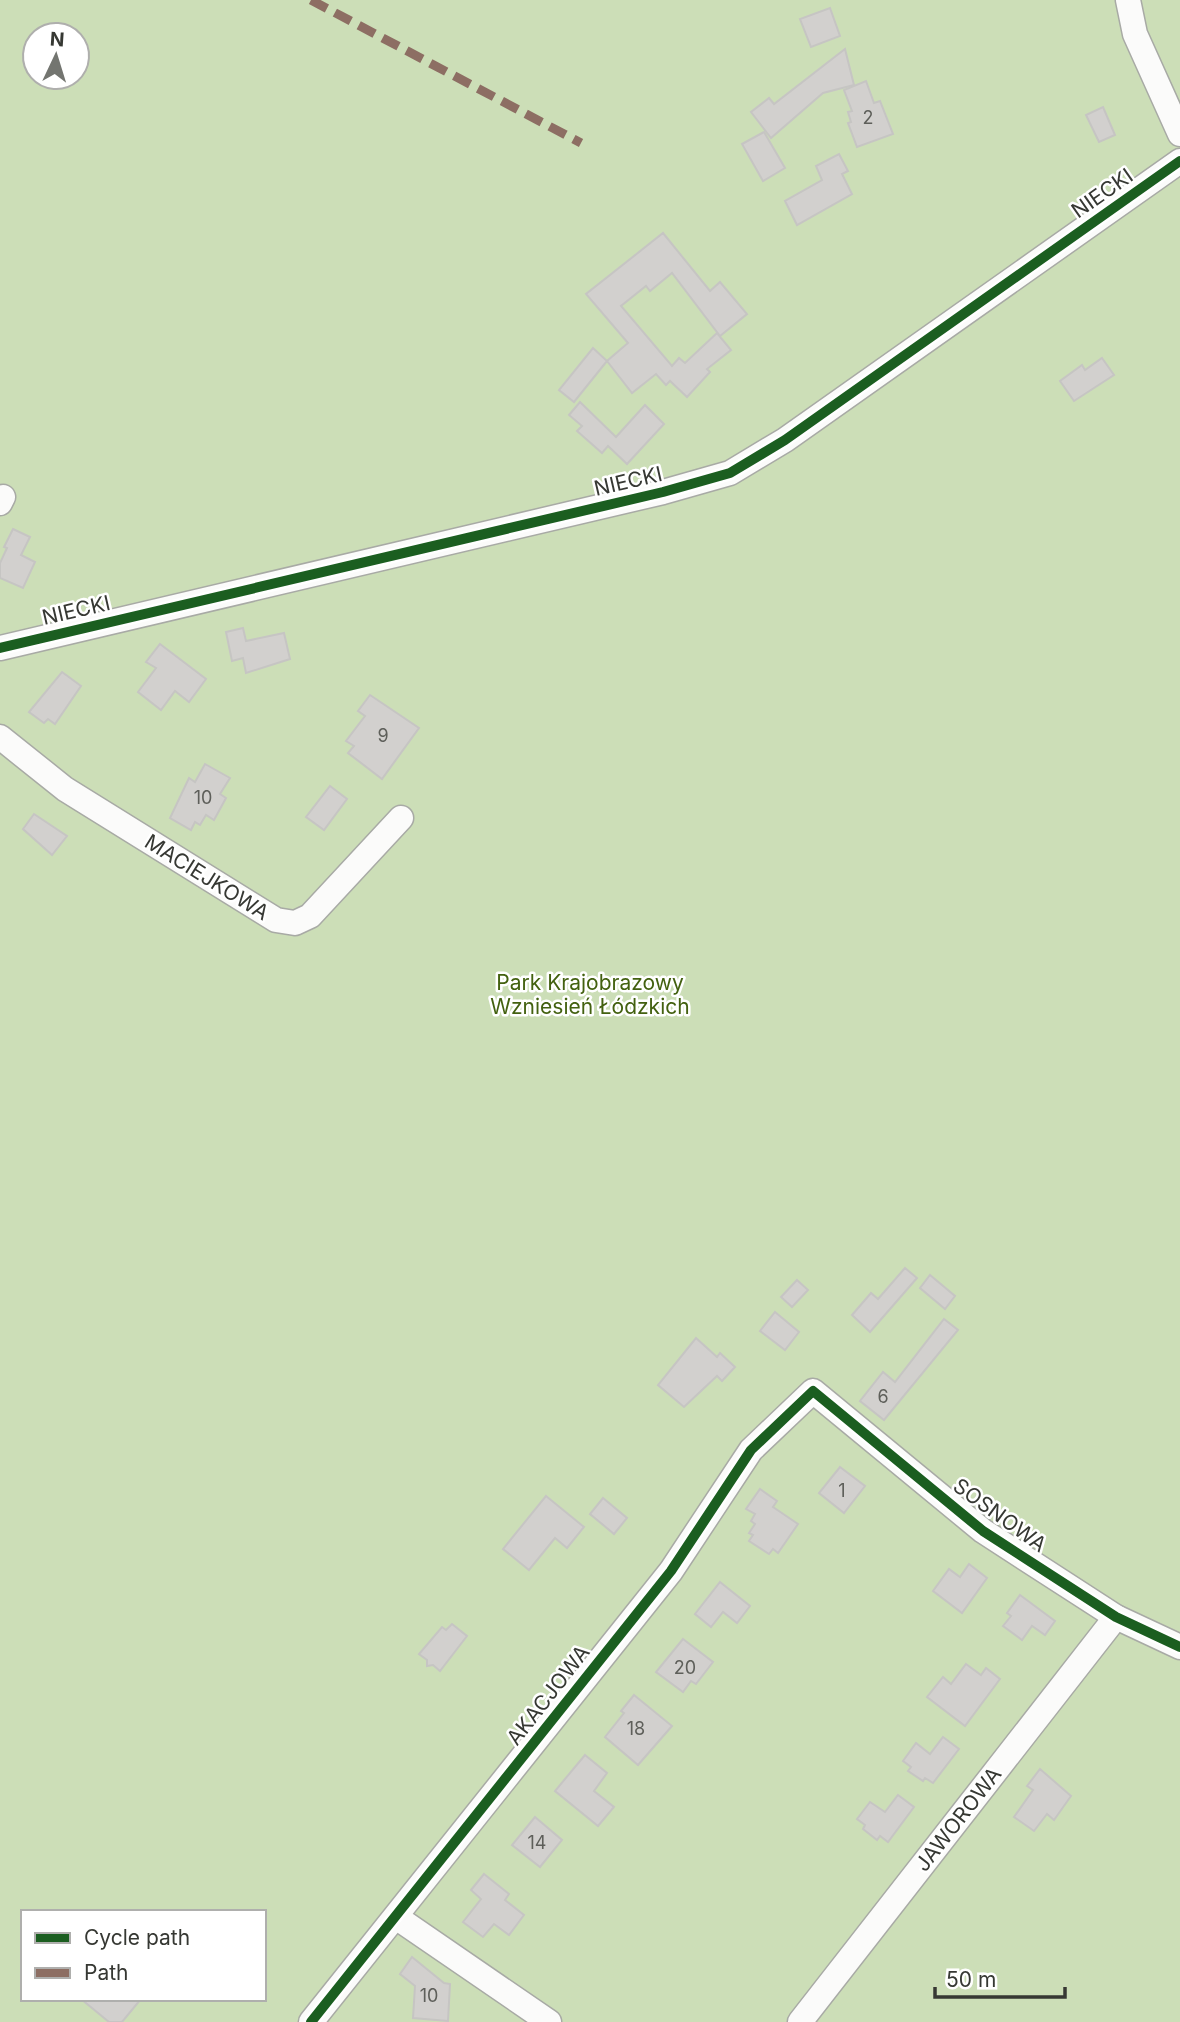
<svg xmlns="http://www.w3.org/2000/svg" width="1180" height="2022" font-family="Inter,sans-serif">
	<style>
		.green { fill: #ccdeb7; fill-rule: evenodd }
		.building { fill: #d2d0ce; stroke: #c6c5c3; stroke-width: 2 }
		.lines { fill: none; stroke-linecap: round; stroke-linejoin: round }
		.minor-casing { stroke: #a8aaa5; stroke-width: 27 }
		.minor { stroke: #fbfbfa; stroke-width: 24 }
		.quiet { stroke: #8d6e63; stroke-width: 9; stroke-dasharray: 18 9; stroke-linecap: butt }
		.cycleway-casing { stroke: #fff; stroke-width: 15 }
		.cycleway { stroke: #1b5e20; stroke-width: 10 }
		.labels { text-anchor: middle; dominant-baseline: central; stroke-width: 5; stroke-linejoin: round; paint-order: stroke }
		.number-label { font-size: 18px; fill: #5e5f5a }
		.street-label { font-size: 21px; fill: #363833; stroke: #fff }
		.park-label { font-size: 21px; fill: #436110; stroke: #fff }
	</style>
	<rect width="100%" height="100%" fill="#e4e7e0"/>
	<path class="green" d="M0 0H1180V2022H0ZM35 35H77V77H35ZM23 1912H264V1999H23Z"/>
	<g class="building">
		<polygon points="830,8 840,36 811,47 800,19"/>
		<polygon points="845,49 854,85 823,93 771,138 751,112 769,98 774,104"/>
		<polygon points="866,81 874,103 880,101 893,134 857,147 848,123 851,122 848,112 852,111 844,90"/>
		<polygon points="1103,107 1115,135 1099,142 1086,115"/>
		<polygon points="764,132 785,168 763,181 742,144"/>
		<polygon points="839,154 848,171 842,174 852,194 797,225 785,201 822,180 816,166"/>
		<polygon points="663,233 710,291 720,282 747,314 720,336 672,273 650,291 646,286 621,306 672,366 679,358 685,363 717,333 731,350 707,369 710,372 687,397 670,381 666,385 656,374 632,393 607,361 628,343 586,294"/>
		<polygon points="593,348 607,361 574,402 559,390"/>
		<polygon points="1102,358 1114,375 1074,401 1060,381 1082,365 1085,370"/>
		<polygon points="580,402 616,437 645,405 664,424 627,464 608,446 602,453 577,431 582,426 569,415"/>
		<polygon points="13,529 30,537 21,555 35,562 23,588 0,578 0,563 7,548 4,547"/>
		<polygon points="243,628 246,641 284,633 290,659 246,673 243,658 232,661 226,632"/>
		<polygon points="160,644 206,679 189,702 175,691 161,710 138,692 156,668 146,662"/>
		<polygon points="62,672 81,686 55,724 48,719 44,723 29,712"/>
		<polygon points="370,695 419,728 382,779 348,753 354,746 346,741 365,716 358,711"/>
		<polygon points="205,764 230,778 220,794 226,798 214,820 206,815 200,825 195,822 191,830 170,818 189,778 195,782"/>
		<polygon points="330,786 347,799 324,830 306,817"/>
		<polygon points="34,814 67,836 52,855 23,829"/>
		<polygon points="905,1268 917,1278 870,1332 852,1315 871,1293 878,1299"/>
		<polygon points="930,1275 955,1296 945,1309 920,1288"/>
		<polygon points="797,1280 808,1290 792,1307 781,1297"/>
		<polygon points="775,1312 799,1332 785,1350 760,1331"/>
		<polygon points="944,1319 958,1330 884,1420 860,1401 883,1372 895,1382"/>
		<polygon points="696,1338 717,1357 720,1353 735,1367 722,1381 717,1376 684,1407 658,1385"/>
		<polygon points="840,1467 865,1486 844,1513 819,1493"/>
		<polygon points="760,1489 777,1501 773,1507 798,1524 778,1553 773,1549 769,1554 749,1541 753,1535 749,1533 755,1524 751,1521 755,1514 746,1509"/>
		<polygon points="546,1496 584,1527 567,1548 555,1538 529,1570 503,1549"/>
		<polygon points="603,1498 627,1518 614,1534 590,1514"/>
		<polygon points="969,1564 987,1578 962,1613 933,1591 949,1569 960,1577"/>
		<polygon points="720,1582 750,1606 737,1623 723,1612 711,1627 695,1614"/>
		<polygon points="1020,1595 1055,1621 1045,1635 1032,1626 1022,1640 1003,1626 1011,1616 1007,1613"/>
		<polygon points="452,1624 467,1636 440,1671 433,1665 427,1666 427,1660 419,1654 442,1627 446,1630"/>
		<polygon points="683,1639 713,1662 696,1684 691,1681 683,1692 656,1672"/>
		<polygon points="966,1664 981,1675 986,1668 1000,1679 965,1726 927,1697 943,1677 951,1684"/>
		<polygon points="634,1695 672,1726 638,1765 605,1737 624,1713 621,1711"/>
		<polygon points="943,1737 959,1749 933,1783 925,1778 923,1781 908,1771 911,1767 903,1761 916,1743 930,1754"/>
		<polygon points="585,1755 607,1773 594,1791 614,1807 598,1826 555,1791"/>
		<polygon points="1040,1769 1071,1796 1054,1820 1047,1814 1034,1831 1014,1817 1033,1790 1027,1786"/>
		<polygon points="898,1795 914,1807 888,1842 880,1836 877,1840 863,1829 865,1825 857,1819 870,1802 885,1812"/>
		<polygon points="535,1817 562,1840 540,1867 512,1845"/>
		<polygon points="484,1874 509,1894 505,1900 524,1915 509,1935 494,1924 483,1937 463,1922 481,1899 471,1890"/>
		<polygon points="412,1957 444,1983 450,1984 448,2021 413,2018 415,1986 400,1974"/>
		<polygon points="81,1999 141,1999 122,2022 109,2022"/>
	</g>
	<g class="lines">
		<defs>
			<g id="minor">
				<polyline points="1128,0 1135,34 1180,134"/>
				<polyline points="0,503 3,497"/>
				<polyline points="0,648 663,492 730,473 785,440 1180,161"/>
				<polyline points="0,737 65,789 276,920 295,923 310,916 401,818"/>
				<polyline points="396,1917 549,2022"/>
				<polyline points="311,2022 671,1571 751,1450 813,1391 983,1531 1116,1617 1180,1647"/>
				<polyline points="800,2022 1116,1617"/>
			</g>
		</defs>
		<use href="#minor" class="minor-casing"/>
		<use href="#minor" class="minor"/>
		<polyline class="quiet" points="311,0 581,143"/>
		<defs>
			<g id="cycleway">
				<polyline points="0,648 663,492 730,473 785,440 1180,161"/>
				<polyline points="311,2022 671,1571 751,1450 813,1391 983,1531 1116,1617 1180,1647"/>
			</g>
		</defs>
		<use href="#cycleway" class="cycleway-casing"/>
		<use href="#cycleway" class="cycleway"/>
	</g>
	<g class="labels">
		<g class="number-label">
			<text x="868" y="117">2</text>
			<text x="383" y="735">9</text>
			<text x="203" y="797">10</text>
			<text x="883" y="1396">6</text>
			<text x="842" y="1490">1</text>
			<text x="685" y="1667">20</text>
			<text x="636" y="1728">18</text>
			<text x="537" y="1842">14</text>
			<text x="429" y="1995">10</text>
		</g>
		<g class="street-label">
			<text transform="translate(1102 193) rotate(-35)">NIECKI</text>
			<text transform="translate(628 481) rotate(-13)">NIECKI</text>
			<text transform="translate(76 610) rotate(-13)">NIECKI</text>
			<text transform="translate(207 877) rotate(32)">MACIEJKOWA</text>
			<text transform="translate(1000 1515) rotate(36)">SOSNOWA</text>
			<text transform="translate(548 1695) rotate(-52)">AKACJOWA</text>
			<text transform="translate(958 1819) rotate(-52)">JAWOROWA</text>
		</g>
		<g class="park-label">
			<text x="590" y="982">Park Krajobrazowy<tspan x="590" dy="24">Wzniesień Łódzkich</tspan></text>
		</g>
	</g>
	<rect x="21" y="1910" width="245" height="91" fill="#ffffff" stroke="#afafad" stroke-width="2"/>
	<rect x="35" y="1933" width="35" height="10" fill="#1b5e20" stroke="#afafad" stroke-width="2"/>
	<text x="84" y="1945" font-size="21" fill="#363833">Cycle path</text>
	<rect x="35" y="1968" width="35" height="10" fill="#8d6e63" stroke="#afafad" stroke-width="2"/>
	<text x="84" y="1980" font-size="21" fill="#363833">Path</text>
	<g transform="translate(56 56) rotate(4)"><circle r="33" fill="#ffffff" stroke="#afafad" stroke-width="2"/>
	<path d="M0-5L12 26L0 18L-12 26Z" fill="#737570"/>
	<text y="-10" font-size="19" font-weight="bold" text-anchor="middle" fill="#363833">N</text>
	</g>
	<path d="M935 1987v10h130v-10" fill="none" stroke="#363833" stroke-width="3.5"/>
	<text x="946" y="1987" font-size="21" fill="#363833" stroke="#ffffff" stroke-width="5" paint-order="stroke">50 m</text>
</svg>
